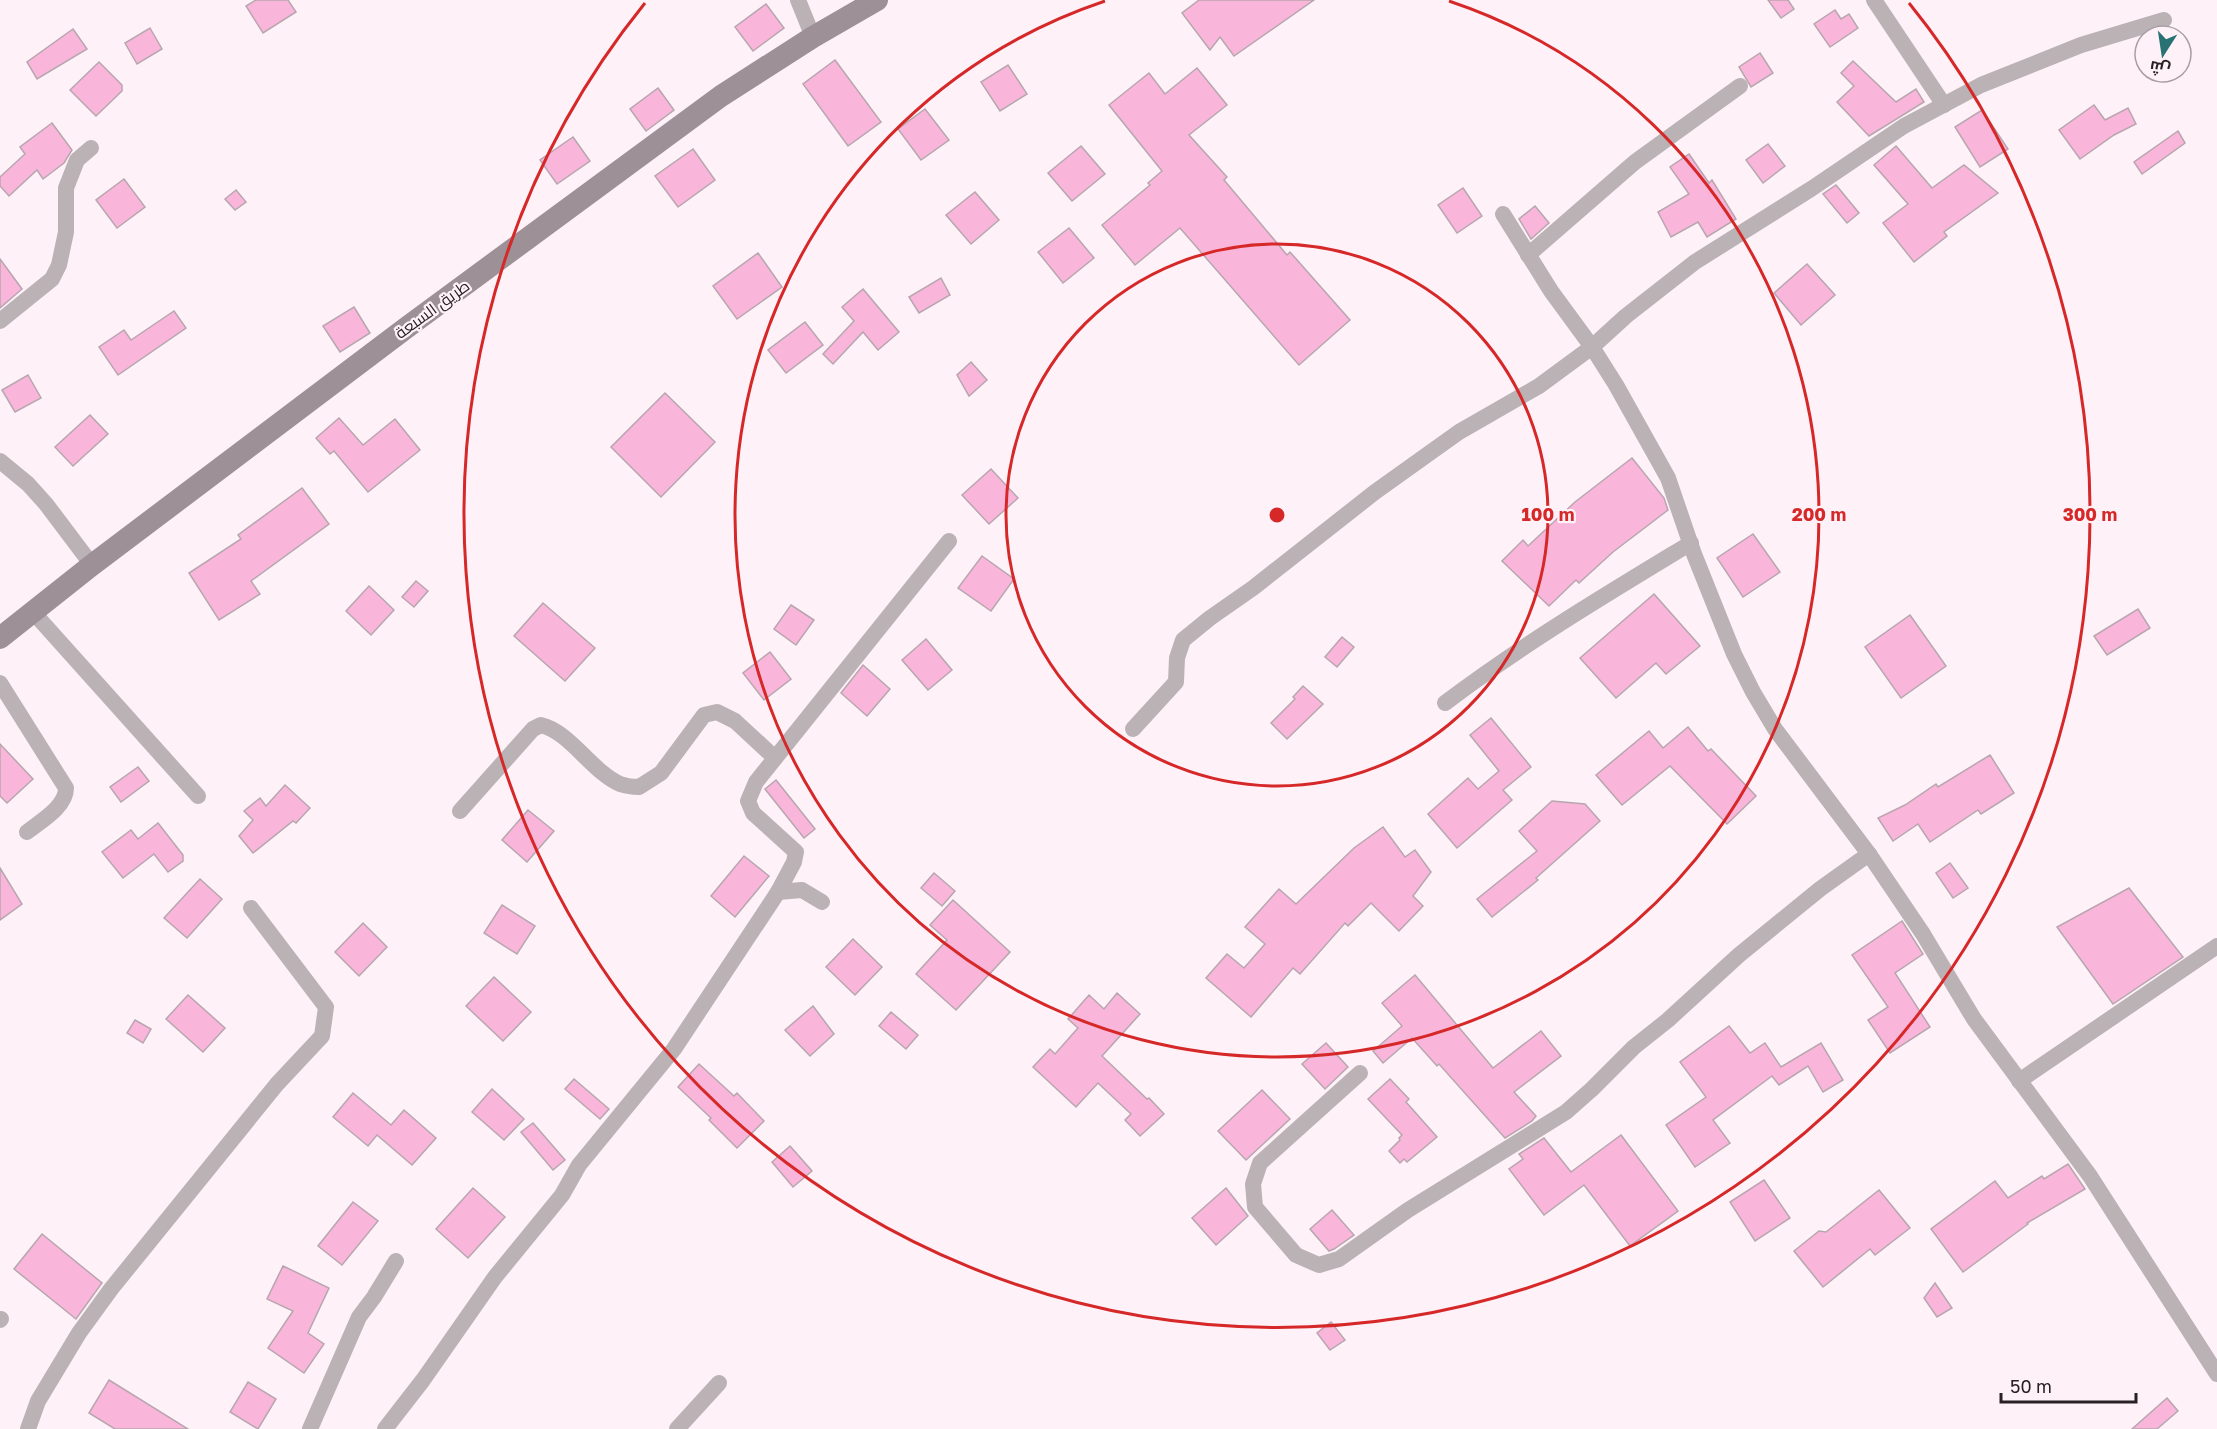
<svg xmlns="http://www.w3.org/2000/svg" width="2217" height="1429" font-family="'Golos Text',Cairo,sans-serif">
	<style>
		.building { fill: #f9b6da; stroke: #b8a6af; stroke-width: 1.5 }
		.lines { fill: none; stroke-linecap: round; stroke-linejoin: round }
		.street { stroke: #bbb2b6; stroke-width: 16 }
		.secondary { stroke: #9d9197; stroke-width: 22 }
		.ring { fill: none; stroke: #d62828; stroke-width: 3 }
		.labels { text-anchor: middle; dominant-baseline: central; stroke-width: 4.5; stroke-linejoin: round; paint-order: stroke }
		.street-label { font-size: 16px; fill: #282124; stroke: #fef2f8 }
		.centre { fill: #d62828; stroke: #fef2f8; stroke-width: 3 }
		.ring-label { font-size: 18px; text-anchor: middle; font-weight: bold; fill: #d62828; stroke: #fef2f8; stroke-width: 4.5; stroke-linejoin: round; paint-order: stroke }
	</style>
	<rect width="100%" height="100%" fill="#fef2f8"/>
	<g class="building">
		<polygon points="256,0 288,0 296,12 263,33 246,6"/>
		<polygon points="1199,0 1314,0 1234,56 1220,37 1210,50 1182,13"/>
		<polygon points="1768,0 1788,0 1794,9 1781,18"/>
		<polygon points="766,4 784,28 753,51 735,27"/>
		<polygon points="1835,10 1841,19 1849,14 1858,28 1830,47 1814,24"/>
		<polygon points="150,28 162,49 137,64 125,43"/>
		<polygon points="73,29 87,49 37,79 27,62"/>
		<polygon points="1760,53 1773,73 1751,87 1739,67"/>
		<polygon points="835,60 881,122 848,146 803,84"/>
		<polygon points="1853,61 1896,102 1916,89 1924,102 1869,136 1837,102 1854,86 1841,73"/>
		<polygon points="99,62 122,85 122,91 96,116 70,90"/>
		<polygon points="1008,65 1027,94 1000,111 981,82"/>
		<polygon points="1197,68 1227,105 1189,135 1227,177 1224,180 1287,255 1290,252 1350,320 1299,365 1180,228 1135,265 1102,225 1150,185 1148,183 1162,171 1109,105 1149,73 1165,94"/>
		<polygon points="658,88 674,110 646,131 630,109"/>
		<polygon points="2094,105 2105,120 2128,108 2136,124 2114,135 2080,159 2059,130"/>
		<polygon points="925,109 949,140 921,160 898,129"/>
		<polygon points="1982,110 2008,149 1980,167 1955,127"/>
		<polygon points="52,123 72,150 64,163 43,179 37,170 9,196 0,186 0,177 25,154 20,147"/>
		<polygon points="2178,131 2185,143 2142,174 2134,162"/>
		<polygon points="573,137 590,161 557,184 540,160"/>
		<polygon points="1768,144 1785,166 1763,183 1746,160"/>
		<polygon points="1081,146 1105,174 1072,201 1048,173"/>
		<polygon points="1896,146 1932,188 1964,165 1998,193 1944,232 1947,236 1914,262 1883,223 1908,204 1874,165"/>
		<polygon points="693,149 715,180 678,207 655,176"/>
		<polygon points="1689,154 1709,183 1712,180 1736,219 1707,237 1698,222 1671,237 1658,212 1689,194 1670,167"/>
		<polygon points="124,179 145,207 117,228 96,200"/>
		<polygon points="1836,185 1859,213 1847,223 1823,194"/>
		<polygon points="1463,188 1482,216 1457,233 1438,205"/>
		<polygon points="236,190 246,202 235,210 225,199"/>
		<polygon points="975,192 999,220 971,244 946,215"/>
		<polygon points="1535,206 1549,223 1531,239 1519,219"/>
		<polygon points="1069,228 1094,258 1063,283 1038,252"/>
		<polygon points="758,253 782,287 737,319 713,286"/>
		<polygon points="0,259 22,289 0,308"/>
		<polygon points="1807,264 1835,295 1801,325 1774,293"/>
		<polygon points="941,278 950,295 919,313 909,297"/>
		<polygon points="863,289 899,332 878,350 863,332 833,364 823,354 854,321 842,307"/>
		<polygon points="354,307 370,333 340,352 323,326"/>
		<polygon points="174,311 186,328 118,375 99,347 124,330 131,340"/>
		<polygon points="805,322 823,345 786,373 768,350"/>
		<polygon points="971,362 987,380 969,396 957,375"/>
		<polygon points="28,375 41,398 15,412 2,390"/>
		<polygon points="665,393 715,442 661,497 611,447"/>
		<polygon points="90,415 108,434 73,466 55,447"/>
		<polygon points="339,418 363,445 395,419 420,450 368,492 334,451 330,454 316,438"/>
		<polygon points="1632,458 1664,498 1668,510 1613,552 1579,583 1576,580 1549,606 1502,561 1523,540 1528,546 1575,502"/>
		<polygon points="991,469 1018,498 989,524 962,495"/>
		<polygon points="302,488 329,524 251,581 260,594 219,620 189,573 241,539 238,535"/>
		<polygon points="1753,534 1780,572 1743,597 1717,558"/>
		<polygon points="982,556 1014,579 991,611 958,588"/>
		<polygon points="416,581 428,591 414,607 402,597"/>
		<polygon points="369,586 394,610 371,635 346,611"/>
		<polygon points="1654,594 1700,646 1666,674 1656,663 1616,698 1580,658"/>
		<polygon points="543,603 595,648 565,681 514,636"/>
		<polygon points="791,605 814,620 796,645 774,629"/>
		<polygon points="2138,609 2150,628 2107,655 2094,636"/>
		<polygon points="1910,615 1946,666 1901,698 1865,647"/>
		<polygon points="1342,637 1354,647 1337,667 1325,657"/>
		<polygon points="926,639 952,670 928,690 902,660"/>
		<polygon points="770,652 791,679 764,700 743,673"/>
		<polygon points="863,665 890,689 867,716 841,693"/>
		<polygon points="1303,686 1323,704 1287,739 1271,723 1295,699 1293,697"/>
		<polygon points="1491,718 1531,767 1503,790 1512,800 1457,848 1428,814 1468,778 1478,789 1499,771 1470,735"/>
		<polygon points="1688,727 1708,751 1711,749 1756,796 1727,824 1670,766 1622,805 1596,775 1649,731 1663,748"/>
		<polygon points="0,744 33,779 7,803 0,796"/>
		<polygon points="1990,755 2014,793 1981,814 1978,810 1930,842 1918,824 1893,841 1878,818 1905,805 1936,784 1938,787"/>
		<polygon points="138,767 149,781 121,802 110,787"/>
		<polygon points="776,780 815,829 804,838 765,789"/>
		<polygon points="285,785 310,808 296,823 293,821 253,853 239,836 253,820 244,811 260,798 266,806"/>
		<polygon points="1552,801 1585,804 1600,821 1536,878 1538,880 1492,917 1477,899 1537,851 1519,831"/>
		<polygon points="528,810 554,831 527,862 502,840"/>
		<polygon points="158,823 183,855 183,861 168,872 154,854 123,878 102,852 131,830 138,839"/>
		<polygon points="1383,827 1405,857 1415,850 1431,872 1413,896 1423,906 1399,931 1371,903 1348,926 1345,923 1300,974 1293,968 1251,1017 1206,978 1227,954 1244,968 1265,944 1245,927 1279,889 1296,904 1354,848"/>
		<polygon points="744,856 769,876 735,917 711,896"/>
		<polygon points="1950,863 1968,888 1953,898 1936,873"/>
		<polygon points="0,868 22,904 0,920"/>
		<polygon points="934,873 955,891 942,906 921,888"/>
		<polygon points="200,879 222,899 187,938 164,918"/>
		<polygon points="2129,888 2183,957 2113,1004 2057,927"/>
		<polygon points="953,900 1010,952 956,1010 916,974 947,940 930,925"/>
		<polygon points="502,905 535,926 517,954 484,933"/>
		<polygon points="1902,921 1923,954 1895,973 1930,1027 1890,1053 1868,1020 1888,1007 1852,955"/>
		<polygon points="363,923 387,947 359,976 335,952"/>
		<polygon points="853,939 882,967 855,995 826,967"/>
		<polygon points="1415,975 1493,1068 1541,1031 1561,1056 1514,1092 1536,1116 1532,1121 1505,1138 1439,1064 1437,1066 1412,1038 1383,1063 1373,1051 1402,1026 1382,1003"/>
		<polygon points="494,977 531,1012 503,1041 466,1006"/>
		<polygon points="1117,993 1140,1014 1102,1056 1147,1099 1149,1098 1164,1114 1140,1136 1125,1120 1131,1114 1098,1083 1076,1107 1033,1067 1050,1049 1055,1054 1078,1028 1068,1019 1089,995 1104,1009"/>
		<polygon points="188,995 225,1028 203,1052 166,1019"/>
		<polygon points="813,1006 834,1034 810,1056 785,1030"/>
		<polygon points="891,1012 918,1035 906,1049 879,1026"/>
		<polygon points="135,1020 151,1029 143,1043 127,1033"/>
		<polygon points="1729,1026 1750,1053 1765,1043 1781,1067 1821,1043 1843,1080 1823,1092 1808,1066 1779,1085 1772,1076 1713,1120 1730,1143 1695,1167 1666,1125 1706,1097 1680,1062"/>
		<polygon points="1326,1043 1348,1067 1325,1089 1302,1064"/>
		<polygon points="699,1064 734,1096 737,1093 764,1121 737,1148 709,1120 711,1118 678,1087"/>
		<polygon points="574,1079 609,1109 600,1119 565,1089"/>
		<polygon points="1390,1079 1409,1099 1406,1102 1437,1137 1407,1162 1404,1159 1400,1163 1389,1151 1400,1140 1399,1138 1402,1135 1368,1099"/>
		<polygon points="492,1089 524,1119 504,1140 472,1112"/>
		<polygon points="1262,1090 1290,1119 1246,1160 1218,1131"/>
		<polygon points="353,1093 391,1125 404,1110 436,1138 412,1165 377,1135 368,1146 333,1117"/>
		<polygon points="533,1123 565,1160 553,1170 521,1132"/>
		<polygon points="1621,1135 1678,1211 1630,1246 1584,1185 1544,1215 1509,1169 1523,1159 1519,1154 1544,1138 1571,1172"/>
		<polygon points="790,1146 812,1171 793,1187 772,1162"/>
		<polygon points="2068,1164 2085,1189 2027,1223 2028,1224 1963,1272 1931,1229 1995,1181 2008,1198 2042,1176 2044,1179"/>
		<polygon points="1764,1180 1790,1218 1755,1241 1730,1202"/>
		<polygon points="473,1188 505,1217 468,1258 436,1229"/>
		<polygon points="1226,1188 1248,1216 1216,1245 1192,1218"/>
		<polygon points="1879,1190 1910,1228 1875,1255 1870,1249 1823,1287 1794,1251 1819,1231 1826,1232"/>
		<polygon points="353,1202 378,1221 342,1265 318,1246"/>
		<polygon points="1332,1210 1354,1235 1334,1249 1329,1251 1310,1229"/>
		<polygon points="42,1234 102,1283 76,1319 14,1269"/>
		<polygon points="283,1266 329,1288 308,1333 324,1344 304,1373 268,1348 293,1311 267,1299"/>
		<polygon points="1935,1283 1952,1308 1937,1317 1924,1298"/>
		<polygon points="1331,1322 1345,1340 1330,1350 1317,1333"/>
		<polygon points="109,1380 188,1429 115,1429 89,1413"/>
		<polygon points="248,1382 276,1399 258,1429 230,1412"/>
		<polygon points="2167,1398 2178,1411 2157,1429 2132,1429"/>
	</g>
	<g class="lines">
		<g class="street">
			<polyline points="798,0 813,37"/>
			<polyline points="1874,0 1944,105"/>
			<polyline points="1503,214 1551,291 1592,347 1616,385 1668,478 1694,554 1734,654 1753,692 1775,729 1869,854 1923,934 1974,1019 2090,1176 2217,1374"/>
			<polyline points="1528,255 1635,162 1740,86"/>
			<polyline points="0,321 52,279 59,265 66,232 66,188 77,160 91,148"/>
			<polyline points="0,461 28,484 46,504 92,565"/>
			<polyline points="33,612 198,796"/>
			<path d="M0 683 66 788C66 807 41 821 27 832"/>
			<path d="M1445 703C1523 644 1607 594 1691 543"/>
			<polyline points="1133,729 1176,682 1177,658 1183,640 1210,618 1253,588 1375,492 1459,432 1539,386 1592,347 1626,316 1695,262 1811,189 1904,126 1981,85 2081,45 2164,20"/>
			<path d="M460 811 533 729 541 725C570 732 591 771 620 784 626 786 633 787 639 787L661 773 704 715 717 712 735 721 775 758"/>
			<polyline points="778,892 794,862 796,852 753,813 748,801 756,782 949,541"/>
			<polyline points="1360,1073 1260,1163 1253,1184 1255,1207 1296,1255 1319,1265 1339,1259 1408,1210 1566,1112 1592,1089 1634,1047 1668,1020 1739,955 1820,889 1869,854"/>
			<polyline points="2019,1081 2217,946"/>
			<polyline points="0,1320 1,1319"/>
			<polyline points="28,1429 38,1401 79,1333 111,1289 277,1084 322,1036 326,1007 251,908"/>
			<polyline points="310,1429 359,1317 374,1297 396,1261"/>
			<polyline points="385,1429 423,1380 495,1277 562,1195 579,1165 674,1049 778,892 802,890 822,902"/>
			<polyline points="677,1429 719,1383"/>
		</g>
		<polyline class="secondary" points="0,638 92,565 406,328 721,96 813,37 877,0"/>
	</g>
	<g class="ring">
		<circle cx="1277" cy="515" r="271"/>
		<path d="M1449 1A542 542 0 1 1 1105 1"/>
		<path d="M1909 3A813 813 0 1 1 645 3"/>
	</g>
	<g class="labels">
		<g class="street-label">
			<text transform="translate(432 309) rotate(-36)">طريق السبعة</text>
		</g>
	</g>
	<circle cx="1277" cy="515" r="9" class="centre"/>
	<g class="ring-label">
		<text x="1548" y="521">100 m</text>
		<text x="1819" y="521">200 m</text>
		<text x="2090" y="521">300 m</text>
	</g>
	<g transform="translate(2163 54) rotate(192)"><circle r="28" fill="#fef2f8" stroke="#a89ea3" stroke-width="1.5"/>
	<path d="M0-4.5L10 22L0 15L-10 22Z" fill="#287273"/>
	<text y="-9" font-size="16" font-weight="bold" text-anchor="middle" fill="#282124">ش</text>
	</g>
	<path d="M2001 1393v9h135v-9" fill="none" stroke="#282124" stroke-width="3"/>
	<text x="2010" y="1393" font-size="18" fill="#282124" stroke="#fef2f8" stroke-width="4.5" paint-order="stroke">50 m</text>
</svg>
